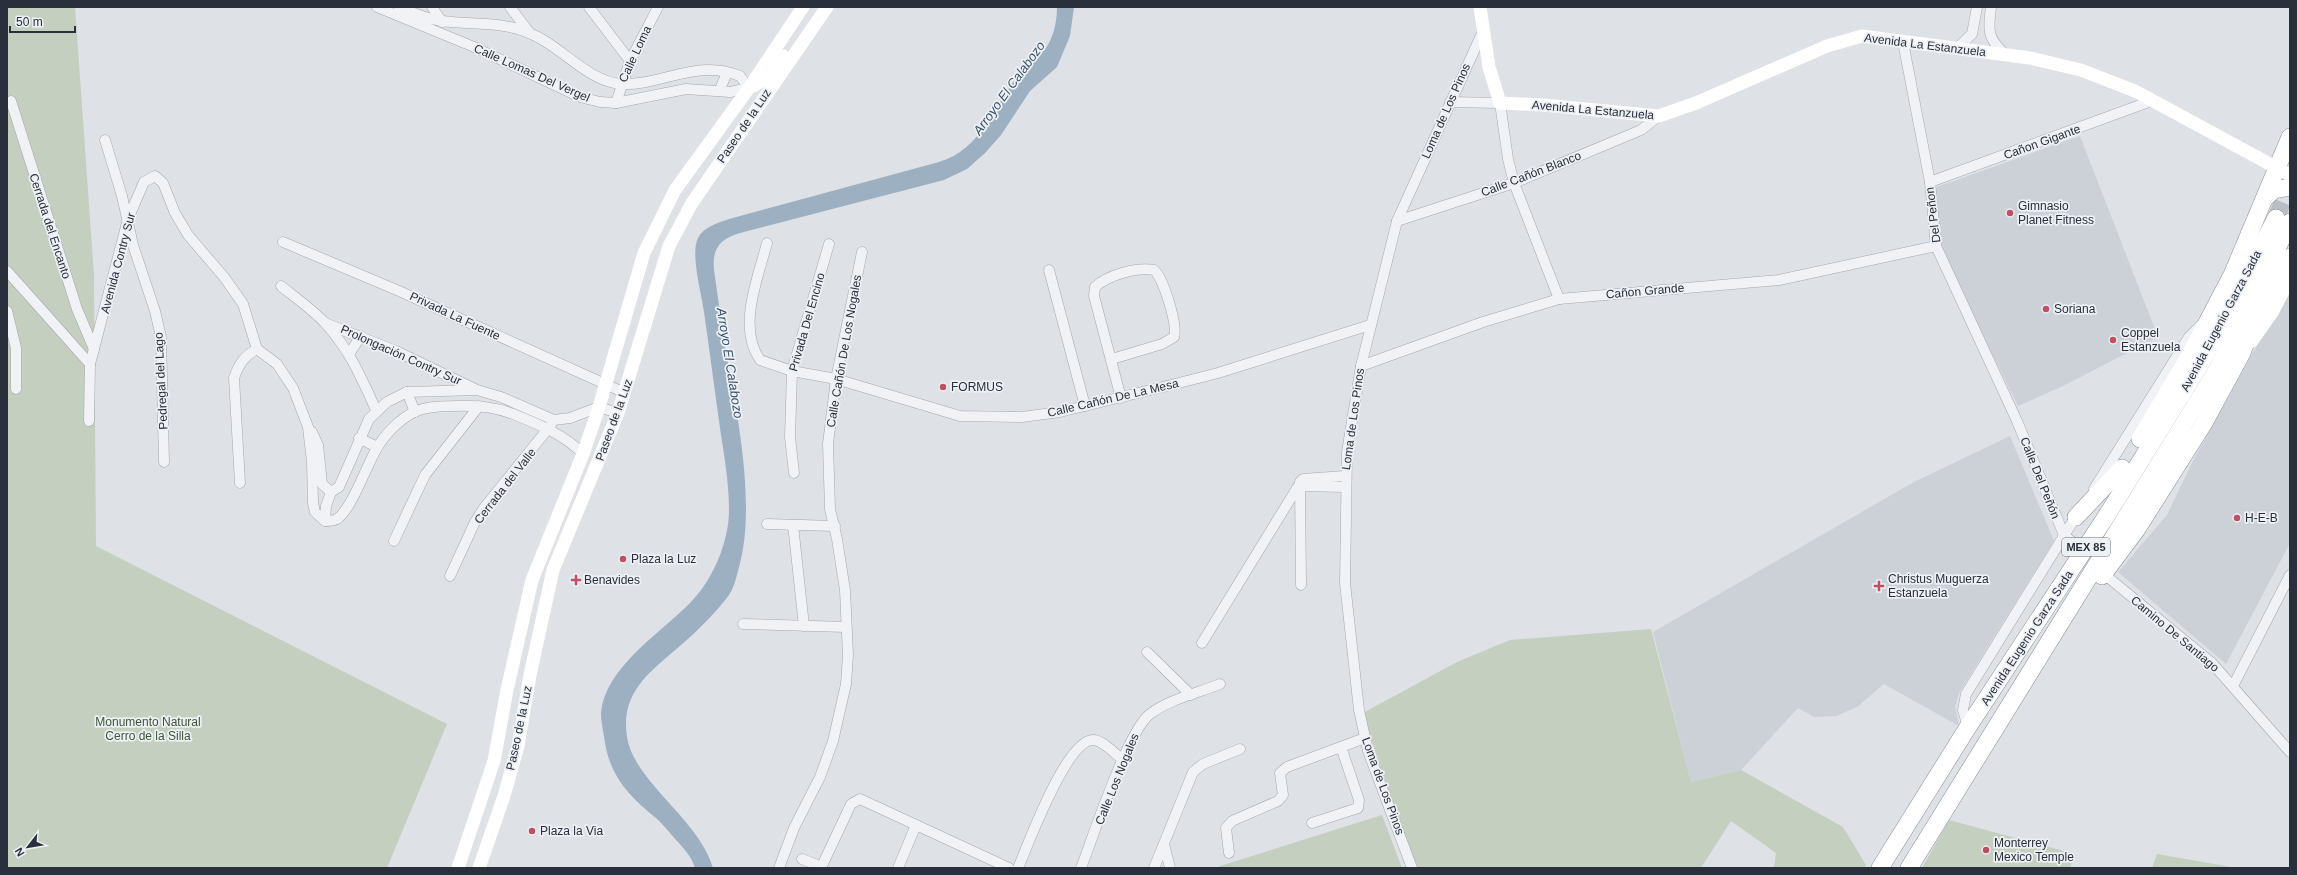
<svg xmlns="http://www.w3.org/2000/svg" width="2297" height="875" font-family="Helvetica,sans-serif">
	<style>
		.built { fill: #ccd0d7 }
		.green { fill: #c4cfc0 }
		.water { fill: #9cb0c2 }
		.lines { fill: none; stroke-linecap: round; stroke-linejoin: round }
		.highway-tunnel { stroke: #babec4; stroke-width: 17; stroke-dasharray: 17 8; stroke-linecap: butt }
		.street-casing { stroke: #a4a8af; stroke-width: 11 }
		.highway-casing { stroke: #878f9b; stroke-width: 18 }
		.street { stroke: #f0f2f5; stroke-width: 10 }
		.secondary { stroke: #fff; stroke-width: 13 }
		.highway { stroke: #fff; stroke-width: 17 }
		.poi-dot { fill: #be5064; stroke: #edf0f4; stroke-width: 1.5 }
		.labels { text-anchor: middle; dominant-baseline: central; stroke-width: 3.5; stroke-linejoin: round; paint-order: stroke }
		.shield { fill: #edf0f4; stroke: #646a72; stroke-width: 1 }
		.shield-label { font-size: 11px; font-weight: bold; fill: #29303b }
		.street-label { font-size: 12px; fill: #29303b; stroke: #edf0f4 }
		.poi-label { font-size: 12px; fill: #29303b; stroke: #edf0f4; text-anchor: start }
		.park-label { font-size: 12px; fill: #3e5538; stroke: #edf0f4 }
		.water-label { font-size: 13px; font-style: italic; fill: #38506a; stroke: #edf0f4 }
	</style>
	<rect width="100%" height="100%" fill="#dee1e6"/>
	<g class="built">
		<polygon points="2080,136 2158,337 2063,386 2018,406 1941,250 1934,188"/>
		<polygon points="2290,286 2290,543 2226,664 2118,572 2167,515 2193,461"/>
		<polygon points="2010,436 2054,541 1959,693 1955,707 1959,726 1884,684 1857,707 1836,716 1814,717 1798,708 1741,770 1691,782 1653,632 1914,482"/>
	</g>
	<g class="green">
		<polygon points="7,7 75,7 94,275 96,546 447,724 387,868 7,868"/>
		<polygon points="1651,629 1691,782 1741,770 1843,827 1866,865 1864,868 1774,868 1776,853 1731,821 1701,868 1417,868 1382,773 1363,713 1457,662 1510,640"/>
		<polygon points="1382,815 1402,868 1214,868"/>
		<polygon points="1949,820 2075,854 2070,868 1922,868"/>
		<polygon points="2157,854 2237,868 2152,868"/>
	</g>
	<path class="water" d="M1057 7H1074L1070 36 1057 67 1030 91 1001 135 985 153 967 169 944 180 740 233C720 239 712 248 714 270 719 304 723 337 729 370 740 427 755 511 739 567 737 575 734 588 729 595 716 613 696 632 680 646 650 672 620 692 627 737 634 782 699 819 713 868H695C692 858 686 851 679 843 671 835 665 826 656 818 630 797 611 778 605 743 604 734 601 723 601 713 605 669 657 635 686 607 711 584 729 544 729 510 729 485 725 460 721 435 715 394 710 353 704 312 702 295 690 254 698 238 703 227 718 223 729 219L939 162C982 149 992 108 1018 76 1028 64 1041 57 1049 43 1055 31 1057 19 1057 7Z"/>
	<g class="lines">
		<polyline class="highway-tunnel" points="2276,218 2290,185"/>
		<defs>
			<g id="street">
				<path d="M377 7 474 47 580 97 600 102 616 103 686 89 730 92 749 88 740 76C696 58 662 86 621 84 586 81 561 45 529 33 502 21 471 25 442 21 427 19 413 13 399 7"/>
				<polyline points="432,7 442,22"/>
				<polyline points="510,7 529,32"/>
				<polyline points="589,7 630,61"/>
				<path d="M1991 7C1988 31 1987 38 2006 55"/>
				<polyline points="1903,42 1930,182 1936,246 2017,421 2064,535 2077,546"/>
				<polyline points="1957,48 1972,34 1977,7"/>
				<polyline points="719,91 727,73"/>
				<polyline points="11,101 77,309 94,349"/>
				<polyline points="1450,102 1500,103 1508,159 1514,183 1559,299"/>
				<polyline points="616,103 630,61 658,7"/>
				<polyline points="105,140 122,196 133,245 155,311 161,337 164,462"/>
				<polyline points="1930,182 2154,100"/>
				<polyline points="1397,221 1514,183 1641,130 1659,116"/>
				<polyline points="283,242 399,291 625,393"/>
				<path d="M767 243C758 278 737 327 760 360L792 371 836 379 960 416 1022 417 1060 412 1171 385 1218 373 1370 325"/>
				<polyline points="1049,270 1085,406"/>
				<polyline points="7,271 90,364"/>
				<path d="M281 286C296 298 313 310 326 324 349 349 362 379 376 410"/>
				<polyline points="7,311 16,348 16,389"/>
				<polyline points="325,323 396,351 475,389"/>
				<polyline points="349,354 361,336"/>
				<path d="M1112 359 1162 344 1174 337C1178 325 1163 277 1154 270 1136 267 1108 275 1095 287L1094 296 1121 398"/>
				<polyline points="1361,366 1483,322 1559,299 1779,280 1936,246"/>
				<polyline points="407,392 415,412"/>
				<path d="M89 421 90 364 128 219 144 182 155 176 163 183 175 213 188 235 224 277 243 304 257 349 277 364 293 388 308 427 312 462 313 503 315 512 325 521C329 521 333 521 337 519 352 509 367 464 377 448 385 434 400 419 414 412 425 407 441 406 453 406 474 405 493 406 513 414 538 424 565 435 583 454"/>
				<polyline points="312,432 318,445 322,484 331,492"/>
				<polyline points="359,438 377,447"/>
				<polyline points="794,473 790,437 792,371 829,244"/>
				<path d="M240 483 234 378C239 364 244 356 257 349"/>
				<polyline points="2094,489 2189,337 2200,326"/>
				<polyline points="331,492 339,487 369,419 387,402 407,392 477,390 501,397 554,420 570,418 599,407 618,413"/>
				<polyline points="325,521 326,506 331,492"/>
				<polyline points="767,524 835,526"/>
				<polyline points="793,525 804,626"/>
				<polyline points="394,541 425,475 479,406"/>
				<polyline points="2104,574 2212,663 2290,752"/>
				<polyline points="450,576 475,522 484,508 551,425"/>
				<polyline points="1301,585 1300,482 1303,479 1345,476"/>
				<polyline points="743,624 846,627"/>
				<polyline points="1202,643 1297,488 1299,486 1345,487"/>
				<polyline points="1147,652 1191,695"/>
				<polyline points="2233,686 2290,575"/>
				<polyline points="1968,727 1963,710 1966,694 2078,513"/>
				<polyline points="1312,823 1358,808 1359,800 1341,747"/>
				<polyline points="1164,844 1170,868"/>
				<polyline points="1229,853 1226,828 1232,821 1278,801 1283,795 1280,773 1287,767 1365,738"/>
				<polyline points="802,859 822,867"/>
				<polyline points="779,868 794,828 820,777 833,741 846,684 848,655 845,590 837,539 830,509 828,444 836,379 862,252"/>
				<polyline points="821,868 851,804 860,799 1009,868"/>
				<polyline points="898,868 916,825"/>
				<path d="M1018 868C1028 845 1066 740 1093 740 1103 740 1115 754 1123 760"/>
				<path d="M1081 868C1093 837 1128 730 1150 714 1170 699 1198 693 1220 684"/>
				<polyline points="1154,868 1193,772 1203,764 1240,749"/>
				<polyline points="1412,868 1368,751 1359,710 1345,583 1347,452 1361,366 1397,221 1483,31"/>
			</g>
			<g id="highway">
				<polyline points="2265,198 2274,190 2290,187"/>
				<polyline points="2140,439 2190,355 2232,275 2290,137"/>
				<polyline points="2076,517 2122,468"/>
				<polyline points="2102,576 2137,529 2204,423 2242,353 2249,333 2290,257"/>
				<polyline points="1880,868 1968,727 2109,512 2202,362 2276,218"/>
				<polyline points="1909,868 2217,370 2290,222"/>
			</g>
		</defs>
		<use href="#street" class="street-casing"/>
		<use href="#highway" class="highway-casing"/>
		<use href="#street" class="street"/>
		<g class="secondary">
			<polyline points="1480,7 1489,67 1500,103 1543,105 1659,116 1696,103 1827,46 1862,36 2030,58 2081,70 2135,91 2290,175"/>
			<polyline points="754,86 767,77 783,56"/>
			<polyline points="2252,341 2273,311 2290,278"/>
			<polyline points="458,868 494,761 507,690 532,580 583,454 599,407 644,253 675,190 749,88 803,7"/>
			<polyline points="479,868 504,796 518,746 530,675 553,570 618,413 669,246 692,203 827,7"/>
		</g>
		<use href="#highway" class="highway"/>
	</g>
	<g class="poi-dot">
		<circle cx="2010" cy="213" r="4"/>
		<circle cx="2046" cy="309" r="4"/>
		<circle cx="2113" cy="340" r="4"/>
		<circle cx="943" cy="387" r="4"/>
		<circle cx="2237" cy="518" r="4"/>
		<circle cx="623" cy="559" r="4"/>
		<path d="M574 574h4v4h4v4h-4v4h-4v-4h-4v-4h4z"/>
		<path d="M1877 580h4v4h4v4h-4v4h-4v-4h-4v-4h4z"/>
		<circle cx="532" cy="831" r="4"/>
		<circle cx="1986" cy="850" r="4"/>
	</g>
	<g class="labels">
		<rect class="shield" x="2062" y="538" width="48" height="18" rx="3"/>
		<g class="shield-label">
			<text x="2086" y="547">MEX 85</text>
		</g>
		<g class="street-label">
			<text transform="translate(1925 45) rotate(7)">Avenida La Estanzuela</text>
			<text transform="translate(635 54) rotate(-65)">Calle Loma</text>
			<text transform="translate(532 73) rotate(24)">Calle Lomas Del Vergel</text>
			<text transform="translate(1593 110) rotate(5)">Avenida La Estanzuela</text>
			<text transform="translate(1446 111) rotate(-66)">Loma de Los Pinos</text>
			<text transform="translate(744 126) rotate(-56)">Paseo de la Luz</text>
			<text transform="translate(2042 142) rotate(-20)">Cañon Gigante</text>
			<text transform="translate(1531 174) rotate(-21)">Calle Cañón Blanco</text>
			<text transform="translate(1933 215) rotate(-97)">Del Peñon</text>
			<text transform="translate(50 226) rotate(72)">Cerrada del Encanto</text>
			<text transform="translate(118 263) rotate(-75)">Avenida Contry Sur</text>
			<text transform="translate(1645 291) rotate(-5)">Cañon Grande</text>
			<text transform="translate(455 316) rotate(25)">Privada La Fuente</text>
			<text transform="translate(2221 321) rotate(-62)">Avenida Eugenio Garza Sada</text>
			<text transform="translate(807 322) rotate(-74)">Privada Del Encino</text>
			<text transform="translate(844 351) rotate(-80)">Calle Cañón De Los Nogales</text>
			<text transform="translate(401 355) rotate(24)">Prolongación Contry Sur</text>
			<text transform="translate(161 381) rotate(-93)">Pedregal del Lago</text>
			<text transform="translate(1113 398) rotate(-13)">Calle Cañón De La Mesa</text>
			<text transform="translate(1353 419) rotate(-82)">Loma de Los Pinos</text>
			<text transform="translate(614 420) rotate(-70)">Paseo de la Luz</text>
			<text transform="translate(2040 478) rotate(68)">Calle Del Peñón</text>
			<text transform="translate(505 486) rotate(-52)">Cerrada del Valle</text>
			<text transform="translate(2175 634) rotate(40)">Camino De Santiago</text>
			<text transform="translate(2027 638) rotate(-57)">Avenida Eugenio Garza Sada</text>
			<text transform="translate(519 728) rotate(-78)">Paseo de la Luz</text>
			<text transform="translate(1117 779) rotate(-68)">Calle Los Nogales</text>
			<text transform="translate(1383 786) rotate(70)">Loma de Los Pinos</text>
		</g>
		<g class="poi-label">
			<text x="2018" y="206">Gimnasio<tspan x="2018" dy="14">Planet Fitness</tspan></text>
			<text x="2054" y="309">Soriana</text>
			<text x="2121" y="333">Coppel<tspan x="2121" dy="14">Estanzuela</tspan></text>
			<text x="951" y="387">FORMUS</text>
			<text x="2245" y="518">H-E-B</text>
			<text x="631" y="559">Plaza la Luz</text>
			<text x="1888" y="579">Christus Muguerza<tspan x="1888" dy="14">Estanzuela</tspan></text>
			<text x="584" y="580">Benavides</text>
			<text x="540" y="831">Plaza la Via</text>
			<text x="1994" y="843">Monterrey<tspan x="1994" dy="14">Mexico Temple</tspan></text>
		</g>
		<g class="park-label">
			<text x="148" y="722">Monumento Natural<tspan x="148" dy="14">Cerro de la Silla</tspan></text>
		</g>
		<g class="water-label">
			<text transform="translate(1009 88) rotate(-54)">Arroyo El Calabozo</text>
			<text transform="translate(730 363) rotate(81)">Arroyo El Calabozo</text>
		</g>
	</g>
	<rect width="2297" height="875" fill="none" stroke="#29303b" stroke-width="16"/>
	<g transform="translate(28 847) rotate(239)" stroke="#edf0f4" stroke-width="3" paint-order="stroke">
	<path d="M0-3L7 15L0 10L-7 15Z" fill="#29303b"/>
	<text y="-6" font-size="11" font-weight="bold" text-anchor="middle" fill="#29303b">N</text>
	</g>
	<path d="M10 26v6h65v-6" fill="none" stroke="#29303b" stroke-width="2"/>
	<text x="16" y="26" font-size="12" fill="#29303b" stroke="#edf0f4" stroke-width="3" paint-order="stroke">50 m</text>
</svg>
